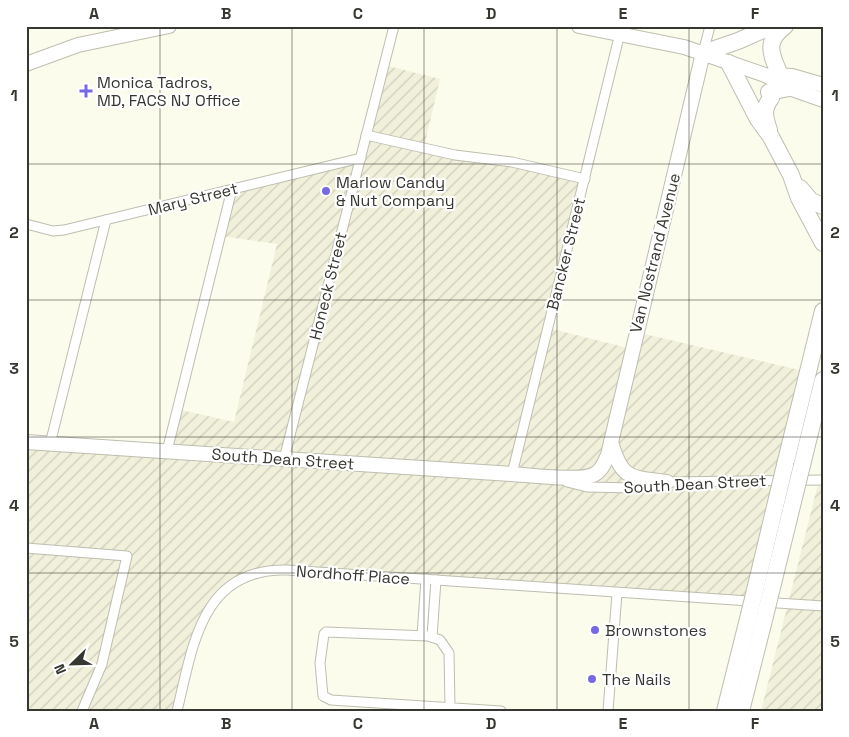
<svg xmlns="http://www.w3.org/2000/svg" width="849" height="737" font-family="'Space Grotesk',sans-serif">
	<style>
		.industrial { fill: url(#industrial-furrows) }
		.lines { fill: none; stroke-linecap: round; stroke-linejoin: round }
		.street-casing { stroke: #bebeb0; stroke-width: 11 }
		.primary-casing { stroke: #bebeb0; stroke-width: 16 }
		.highway-casing { stroke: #bebeb0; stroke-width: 18 }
		.street { stroke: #fff; stroke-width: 9 }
		.primary { stroke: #fff; stroke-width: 14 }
		.highway { stroke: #fff; stroke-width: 16 }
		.highway-bridge-casing { stroke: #bebeb0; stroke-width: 18; stroke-linecap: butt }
		.highway-bridge { stroke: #fff; stroke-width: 16 }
		.grid { fill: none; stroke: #373731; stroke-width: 1; stroke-opacity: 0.55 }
		.poi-dot { fill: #7768e3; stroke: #fff; stroke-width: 2 }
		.labels { text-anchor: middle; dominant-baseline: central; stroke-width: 4.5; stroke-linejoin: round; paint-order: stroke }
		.poi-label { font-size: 16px; fill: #373731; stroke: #fff; text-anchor: start }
		.street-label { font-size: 16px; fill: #373731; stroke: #fff }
		.neatline { fill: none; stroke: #373731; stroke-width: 2 }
		.grid-label { font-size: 16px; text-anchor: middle; font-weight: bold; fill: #373731 }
	</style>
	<defs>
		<pattern id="industrial-furrows" width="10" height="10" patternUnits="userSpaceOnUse" patternTransform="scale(1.25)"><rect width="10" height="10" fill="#f1f0da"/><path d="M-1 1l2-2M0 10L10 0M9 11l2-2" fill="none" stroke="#cfcebc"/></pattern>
	</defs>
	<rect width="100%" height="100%" fill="#fcfced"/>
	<g class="industrial">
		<polygon points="384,65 440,79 424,147 585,179 548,328 632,349 636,332 808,372 752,601 287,570 245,577 208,609 177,711 26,711 26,442 167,451 177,409 234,422 277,244 220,236 232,189 361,158"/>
		<polygon points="823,464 823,711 761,711"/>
	</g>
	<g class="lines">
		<defs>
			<g id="street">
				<polyline points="703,53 710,26"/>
				<polyline points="366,135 455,155 512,162 585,179"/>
				<polyline points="26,224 53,231 64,230 361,158"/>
				<polyline points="50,444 106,220"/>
				<polyline points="167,451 232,189"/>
				<polyline points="284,459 394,26"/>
				<polyline points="512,474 620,33"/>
				<polyline points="567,482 587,487 634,488 667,482 823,480"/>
				<polyline points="26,548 127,556 102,664 82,711"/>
				<polyline points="422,635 426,579"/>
				<polyline points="432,637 436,580"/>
				<polyline points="450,707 449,653 440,640 428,636 326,632 324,634 320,663 323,696 331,700 501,711"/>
				<path d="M177 711C193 646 201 568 287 570L823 606"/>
				<polyline points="608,711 617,593"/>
			</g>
			<g id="primary">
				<polyline points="579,26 684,47 765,75 789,88 823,100"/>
				<polyline points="26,64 78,45 169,26"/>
				<polyline points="771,75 792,76 823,85"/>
				<path d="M26 442 512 474C529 475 583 482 595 474 602 470 605 462 608 455L703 53"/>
				<path d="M611 442C622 480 630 477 667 482"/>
			</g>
			<g id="highway">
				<polyline points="703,53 738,41 772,26"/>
				<polyline points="729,63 758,119 771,137 791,175 799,198 823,243"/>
				<path d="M780 75C771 54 764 42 785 26"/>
				<path d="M769 130C765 118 762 109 771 98L769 92 789 88"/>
				<polyline points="800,188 811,201 823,206"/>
				<polyline points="785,465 823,311"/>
				<polyline points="802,465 823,380"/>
				<polyline points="725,711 749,615"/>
				<polyline points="741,711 765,616"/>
			</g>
		</defs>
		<use href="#street" class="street-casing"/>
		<use href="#primary" class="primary-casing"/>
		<use href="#highway" class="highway-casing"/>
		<use href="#street" class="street"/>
		<use href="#primary" class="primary"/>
		<use href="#highway" class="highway"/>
		<defs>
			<g id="highway-bridge">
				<polyline points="749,615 785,465"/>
				<polyline points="765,616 802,465"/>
			</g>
		</defs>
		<use href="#highway-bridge" class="highway-bridge-casing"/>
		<use href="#highway-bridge" class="highway-bridge"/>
	</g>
	<path class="grid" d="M160 26V711M292 26V711M424 26V711M557 26V711M689 26V711M26 164H823M26 300H823M26 437H823M26 573H823"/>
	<g class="poi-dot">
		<path d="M83.5 83.5h5v5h5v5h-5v5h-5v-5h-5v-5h5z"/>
		<circle cx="326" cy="191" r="5"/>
		<circle cx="595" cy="630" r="5"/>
		<circle cx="592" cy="679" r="5"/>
	</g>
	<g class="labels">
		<g class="poi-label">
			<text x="97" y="82">Monica Tadros,<tspan x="97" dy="18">MD, FACS NJ Office</tspan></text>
			<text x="336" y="182">Marlow Candy<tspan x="336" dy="18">&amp; Nut Company</tspan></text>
			<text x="605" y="630">Brownstones</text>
			<text x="602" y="679">The Nails</text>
		</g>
		<g class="street-label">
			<text transform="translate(193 199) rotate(-14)">Mary Street</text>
			<text transform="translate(655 253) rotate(-76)">Van Nostrand Avenue</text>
			<text transform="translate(566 254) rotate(-76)">Bancker Street</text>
			<text transform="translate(328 286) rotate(-76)">Honeck Street</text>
			<text transform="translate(283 459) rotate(4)">South Dean Street</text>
			<text transform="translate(695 484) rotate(-3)">South Dean Street</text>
			<text transform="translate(353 575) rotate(4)">Nordhoff Place</text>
		</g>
	</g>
	<rect width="849" height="737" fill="none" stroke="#ffffff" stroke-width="55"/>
	<g transform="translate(72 664) rotate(247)" stroke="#ffffff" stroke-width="4" paint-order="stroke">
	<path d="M0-4L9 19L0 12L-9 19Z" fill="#373731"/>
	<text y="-8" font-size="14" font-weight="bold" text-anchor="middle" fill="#373731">N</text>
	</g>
	<rect x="28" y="28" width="794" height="682" class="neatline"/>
	<g class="grid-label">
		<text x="94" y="19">A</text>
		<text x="226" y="19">B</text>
		<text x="358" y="19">C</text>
		<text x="491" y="19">D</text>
		<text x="623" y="19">E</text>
		<text x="755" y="19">F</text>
		<text x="14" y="101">1</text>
		<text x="835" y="101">1</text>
		<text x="14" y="238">2</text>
		<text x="835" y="238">2</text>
		<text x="14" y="374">3</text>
		<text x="835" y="374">3</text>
		<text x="14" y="511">4</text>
		<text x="835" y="511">4</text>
		<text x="14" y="647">5</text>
		<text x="835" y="647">5</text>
		<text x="94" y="729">A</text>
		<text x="226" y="729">B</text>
		<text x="358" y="729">C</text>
		<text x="491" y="729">D</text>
		<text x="623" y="729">E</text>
		<text x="755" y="729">F</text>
	</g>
</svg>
